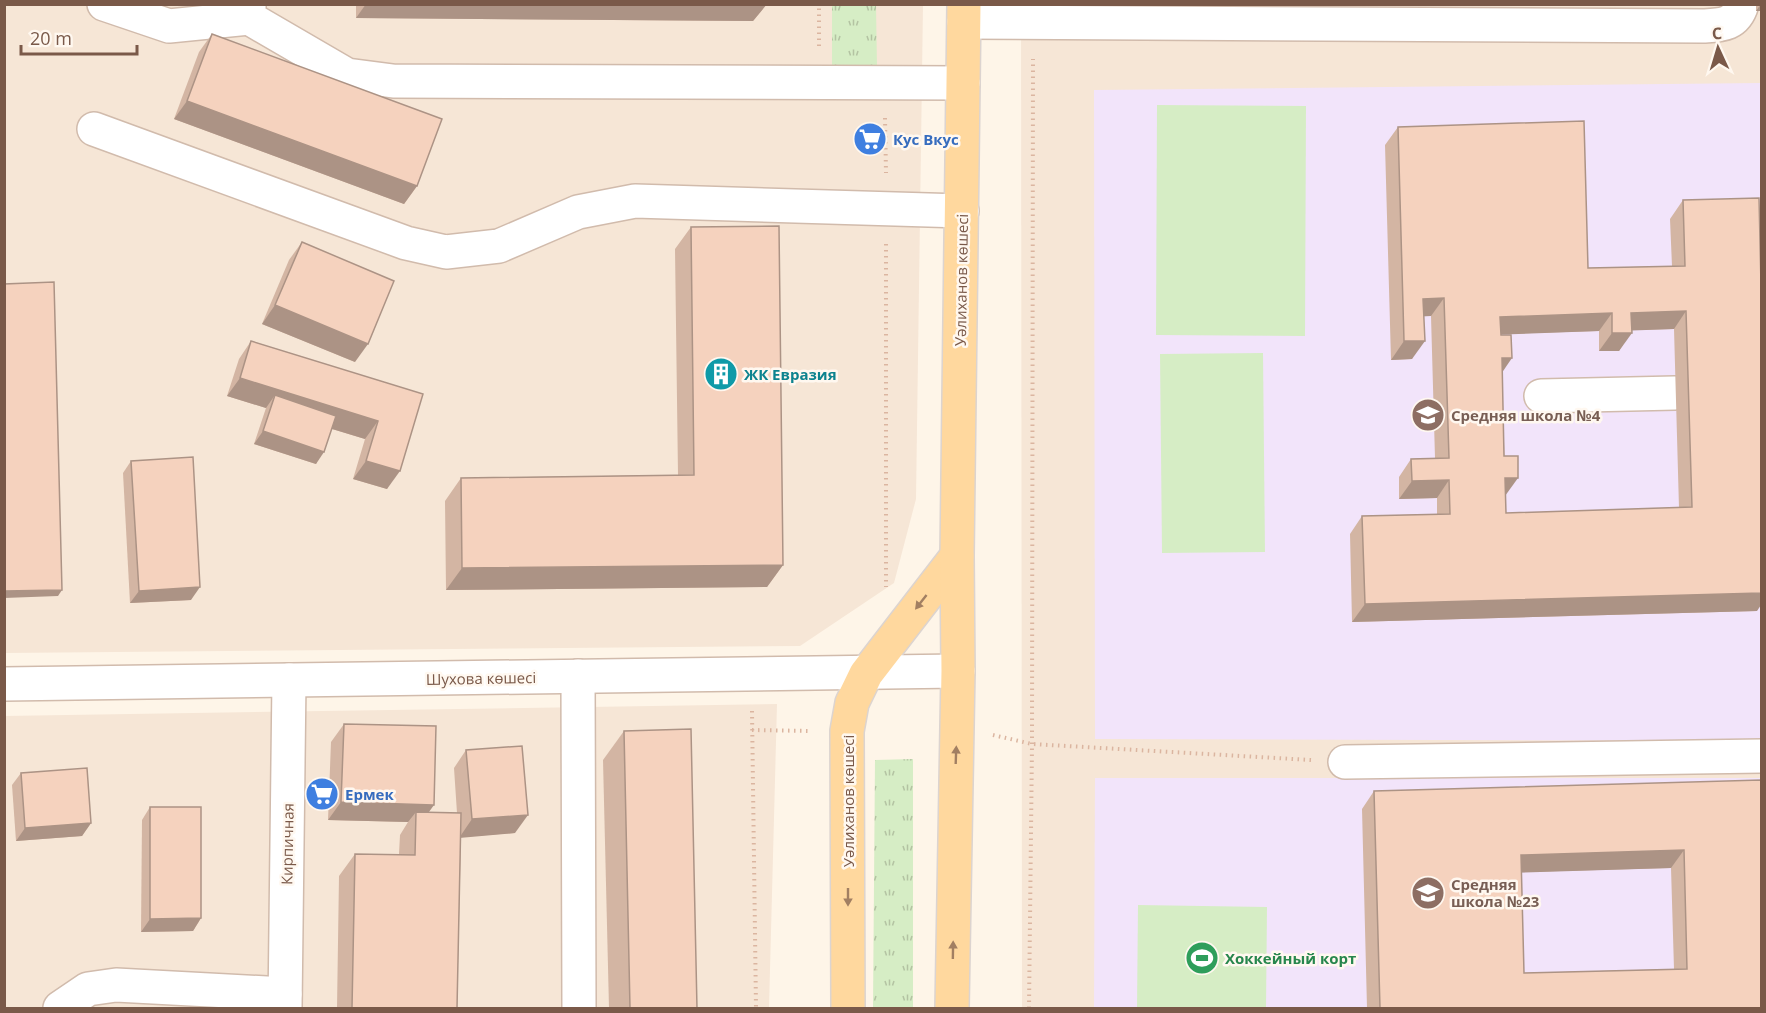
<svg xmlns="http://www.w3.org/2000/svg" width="1766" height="1013" font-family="'Open Sans',sans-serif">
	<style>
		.residential { fill: #f6e6d6 }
		.education { fill: #f2e4fa }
		.grass { fill: url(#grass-tufts) }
		.pitch { fill: #d6edc5 }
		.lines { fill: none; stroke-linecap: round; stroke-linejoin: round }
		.minor-casing { stroke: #d1bbac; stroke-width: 36 }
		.major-casing { stroke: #dcd4d0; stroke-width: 36 }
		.path { stroke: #dbb5a0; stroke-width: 4; stroke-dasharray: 1.5 4.5; stroke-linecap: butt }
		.minor { stroke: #fff; stroke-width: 33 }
		.major { stroke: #ffd89e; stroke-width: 33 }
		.wall { fill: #d3b5a3; fill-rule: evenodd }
		.shaded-wall { fill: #ac9385 }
		.building { fill: #f5d2be; stroke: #ac9385; stroke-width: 1.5; fill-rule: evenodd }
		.oneway { fill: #a27f62 }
		.labels { text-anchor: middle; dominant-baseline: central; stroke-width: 5; stroke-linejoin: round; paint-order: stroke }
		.shop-label { font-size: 15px; font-weight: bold; fill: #366cbe; stroke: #fff8f0; text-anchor: start }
		.street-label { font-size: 15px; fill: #7a5949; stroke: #fff8f0 }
		.culture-label { font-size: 15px; font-weight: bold; fill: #0d838f; stroke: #fff8f0; text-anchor: start }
		.education-label { font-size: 15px; font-weight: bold; fill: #785e54; stroke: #fff8f0; text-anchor: start }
		.leisure-label { font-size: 15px; font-weight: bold; fill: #27864d; stroke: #fff8f0; text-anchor: start }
	</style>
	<defs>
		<pattern id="grass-tufts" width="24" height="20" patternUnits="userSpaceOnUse" patternTransform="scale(1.5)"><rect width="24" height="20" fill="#d6edc5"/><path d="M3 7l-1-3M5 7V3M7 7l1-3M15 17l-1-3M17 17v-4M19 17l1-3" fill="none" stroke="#b3c3a2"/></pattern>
	</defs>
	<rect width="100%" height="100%" fill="#fef5e8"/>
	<g class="residential">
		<polygon points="4,5 923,5 916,499 894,583 800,646 5,653"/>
		<polygon points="1021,5 1761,5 1761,1008 1022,1008"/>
		<polygon points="777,704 769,1008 5,1008 4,716"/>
	</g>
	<g class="education">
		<polygon points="1761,83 1761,741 1095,739 1094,90"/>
		<polygon points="1095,778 1761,778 1761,1008 1094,1008"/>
	</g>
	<g class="grass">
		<polygon points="832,5 876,5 877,67 832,69"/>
		<polygon points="913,759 913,1008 873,1008 875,760"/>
	</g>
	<g class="pitch">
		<polygon points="1157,105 1306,106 1305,336 1156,335"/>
		<polygon points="1263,353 1265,552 1162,553 1160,354"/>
		<polygon points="1138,905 1267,907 1266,1008 1137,1008"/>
	</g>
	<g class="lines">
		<defs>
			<g id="minor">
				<polyline points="104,4 169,26 249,18"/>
				<polyline points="249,4 249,18 347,75 393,81 963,83"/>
				<path d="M964 22 1703 26C1722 25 1736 25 1742 4"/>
				<polyline points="94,129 406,243 446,252 499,246 578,212 635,201 962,211"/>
				<polyline points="1541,396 1675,393"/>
				<polyline points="578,676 579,1008"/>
				<polyline points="4,684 958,671"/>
				<polyline points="1345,762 1762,756"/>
				<polyline points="60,1008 88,989 116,985 285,994"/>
				<polyline points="285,1008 289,680"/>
			</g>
			<g id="major">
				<polyline points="848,1008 847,731 852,703 866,674 957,556"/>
				<polyline points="952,1008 958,671 957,556 964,4"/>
			</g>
		</defs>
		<use href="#minor" class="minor-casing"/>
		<use href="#major" class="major-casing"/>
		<g class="path">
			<polyline points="819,46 819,4"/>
			<polyline points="885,118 886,173"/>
			<polyline points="886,244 886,587"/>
			<polyline points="752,711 756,1008"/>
			<polyline points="752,730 811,731"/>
			<polyline points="993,735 1032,744 1311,760"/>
			<polyline points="1029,1008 1032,744 1033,59"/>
		</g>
		<use href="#minor" class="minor"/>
		<use href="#major" class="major"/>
	</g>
	<g class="wall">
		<polygon points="356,4 767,4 753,21 356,18"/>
		<rect x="1756" y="4" width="5" height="7"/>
		<polygon points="212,34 417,186 404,204 174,119 199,52"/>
		<path d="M1398 127 1588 268 1672 266 1670 219 1683 200 1757 611 1352 622 1350 534 1362 516 1437 514V498L1399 499V477L1411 459 1435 458 1431 316H1424L1412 359 1391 360 1385 145ZM1674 329 1679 508 1506 513 1501 334 1599 331V351H1619L1632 330Z"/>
		<polygon points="691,227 783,565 767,587 446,590 445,501 461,478 678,475 675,249"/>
		<polygon points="302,242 355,362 262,324 289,260"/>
		<polygon points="251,341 423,394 387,489 353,479 365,439 332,429 316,464 254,444 266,408 227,396 239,359"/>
		<polygon points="131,461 191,600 130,603 123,473"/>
		<polygon points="344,724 429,812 457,813 454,768 466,750 515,833 461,837 457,1008 337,1008 339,876 355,854 399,854 400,835 408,822 328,820 331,742"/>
		<polygon points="624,731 697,1008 609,1008 603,760"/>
		<polygon points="21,773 91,823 82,836 16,841 12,785"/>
		<path d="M1374 791 1761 808V1008H1367L1362 809ZM1671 868 1674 969 1524 973 1521 872Z"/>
		<polygon points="150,807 201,918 193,931 141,932 142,820"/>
	</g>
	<g class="shaded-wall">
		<polygon points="366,4 767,4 753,21 356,18"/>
		<polygon points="1761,4 1761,11 1756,11"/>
		<polygon points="187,101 417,186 404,204 174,119"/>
		<polygon points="1444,298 1431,316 1411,317 1423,299"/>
		<polygon points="275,305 368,344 355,362 262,324"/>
		<polygon points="1686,311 1674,329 1618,331 1631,313"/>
		<polygon points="1612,313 1599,331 1488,335 1500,317"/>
		<polygon points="1612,333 1632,333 1619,351 1599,351"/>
		<polygon points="1404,341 1425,341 1412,359 1391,360"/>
		<polygon points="1502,358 1512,358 1499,377"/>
		<polygon points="240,378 378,421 365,439 270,410 275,395 266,408 227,396"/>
		<polygon points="263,431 324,452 316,464 254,444"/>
		<polygon points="366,461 400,471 387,489 353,479"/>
		<polygon points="1505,478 1518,478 1505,496"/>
		<polygon points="1449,480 1437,498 1399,499 1412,481"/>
		<polygon points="783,565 767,587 446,590 462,568"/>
		<polygon points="200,587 191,600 130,603 139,591"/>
		<polygon points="62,590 58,596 4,598 4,591"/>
		<polygon points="1761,593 1761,605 1757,611 1352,622 1365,604"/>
		<polygon points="341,802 434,805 421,823 416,812 408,822 328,820"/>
		<polygon points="528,815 515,833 459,838 472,819"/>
		<polygon points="91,823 82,836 16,841 25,828"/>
		<polygon points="1684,850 1671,868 1508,873 1521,855"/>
		<polygon points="201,918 193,931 141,932 150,919"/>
	</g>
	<g class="building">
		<polygon points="212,34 442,119 417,186 187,101"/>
		<path d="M1584 121 1588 268 1685 266 1683 200 1759 198 1761 285V593L1365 604 1362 516 1450 514 1449 480 1412 481 1411 459 1449 458 1444 298 1423 299 1425 341H1404L1398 127ZM1686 311 1692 507 1506 513 1505 478H1518V456H1504L1502 358H1512L1511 335H1501L1500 317 1612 313V333H1632L1631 313Z"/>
		<polygon points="779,226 783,565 462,568 461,478 694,475 691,227"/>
		<polygon points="302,242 394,281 368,344 275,305"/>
		<polygon points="54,282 62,590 4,591 4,284"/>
		<polygon points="251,341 423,394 400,471 366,461 378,421 240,378"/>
		<polygon points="275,395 336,416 324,452 263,431"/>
		<polygon points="193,457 200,587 139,591 131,461"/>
		<polygon points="344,724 436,726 434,805 341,802"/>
		<polygon points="691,729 697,1008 630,1008 624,731"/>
		<polygon points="522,746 528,815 472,819 466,750"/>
		<polygon points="87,768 91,823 25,828 21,773"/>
		<path d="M1761 780V1008H1380L1374 791ZM1684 850 1687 969 1524 973 1521 855Z"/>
		<polygon points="150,807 201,807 201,918 150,919"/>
		<polygon points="416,812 461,813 457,1008 352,1008 355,854 415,855"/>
	</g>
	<defs><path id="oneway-solid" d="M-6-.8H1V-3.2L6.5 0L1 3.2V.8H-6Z" transform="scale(1.5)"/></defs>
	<g class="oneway">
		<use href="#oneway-solid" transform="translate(921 602) rotate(128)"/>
		<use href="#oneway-solid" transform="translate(956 755) rotate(-88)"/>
		<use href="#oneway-solid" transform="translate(848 897) rotate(90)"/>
		<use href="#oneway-solid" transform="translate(953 950) rotate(-89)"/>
	</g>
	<defs>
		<symbol id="supermarket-disc" viewBox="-11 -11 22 22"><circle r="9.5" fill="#3f7fe0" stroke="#fff8f0"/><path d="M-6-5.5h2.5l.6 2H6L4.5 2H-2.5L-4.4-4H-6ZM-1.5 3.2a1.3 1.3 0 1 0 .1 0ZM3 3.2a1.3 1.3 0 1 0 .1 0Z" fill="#fff"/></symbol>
		<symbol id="building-disc" viewBox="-11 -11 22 22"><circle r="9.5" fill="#0f9aa8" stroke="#fff8f0"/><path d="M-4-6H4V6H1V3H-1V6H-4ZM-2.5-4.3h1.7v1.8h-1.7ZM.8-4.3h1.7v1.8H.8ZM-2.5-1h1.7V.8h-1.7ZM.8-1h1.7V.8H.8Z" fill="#fff"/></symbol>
		<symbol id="school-disc" viewBox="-11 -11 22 22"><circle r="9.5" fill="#8d6e63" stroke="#fff8f0"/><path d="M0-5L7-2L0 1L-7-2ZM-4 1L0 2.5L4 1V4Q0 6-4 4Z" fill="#fff"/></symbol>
		<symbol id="stadium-disc" viewBox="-11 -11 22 22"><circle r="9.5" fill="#2e9e5b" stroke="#fff8f0"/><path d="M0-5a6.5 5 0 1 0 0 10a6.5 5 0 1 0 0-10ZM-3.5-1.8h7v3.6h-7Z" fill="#fff"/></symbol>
	</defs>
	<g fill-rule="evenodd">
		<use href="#supermarket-disc" x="851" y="120" width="38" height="38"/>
		<use href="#building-disc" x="702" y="355" width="38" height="38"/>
		<use href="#school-disc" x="1409" y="396" width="38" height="38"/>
		<use href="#supermarket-disc" x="303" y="775" width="38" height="38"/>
		<use href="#school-disc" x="1409" y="874" width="38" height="38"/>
		<use href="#stadium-disc" x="1183" y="939" width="38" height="38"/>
	</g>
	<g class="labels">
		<g class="shop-label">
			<text x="893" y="139">Кус Вкус</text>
			<text x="345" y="794">Ермек</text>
		</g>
		<g class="street-label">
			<text transform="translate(961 280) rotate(-89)">Уәлиханов көшесі</text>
			<text transform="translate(481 678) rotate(-1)">Шухова көшесі</text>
			<text transform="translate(848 801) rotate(-90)">Уәлиханов көшесі</text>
			<text transform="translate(287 844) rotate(-89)">Кирпичная</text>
		</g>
		<g class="culture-label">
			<text x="744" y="374">ЖК Евразия</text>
		</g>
		<g class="education-label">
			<text x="1451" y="415">Средняя школа №4</text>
			<text x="1451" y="884">Средняя<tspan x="1451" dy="17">школа №23</tspan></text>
		</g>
		<g class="leisure-label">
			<text x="1225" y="958">Хоккейный корт</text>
		</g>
	</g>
	<rect width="1766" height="1013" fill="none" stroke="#7a5949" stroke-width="12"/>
	<g transform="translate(1718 48) rotate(356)" stroke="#fff8f0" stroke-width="4.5" paint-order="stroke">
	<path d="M0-4.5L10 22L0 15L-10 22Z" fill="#7a5949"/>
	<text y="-9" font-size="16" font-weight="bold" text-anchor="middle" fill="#7a5949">С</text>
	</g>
	<path d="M21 45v9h116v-9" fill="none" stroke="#7a5949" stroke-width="3"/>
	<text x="30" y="45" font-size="18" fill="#7a5949" stroke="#fff8f0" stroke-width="4.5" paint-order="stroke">20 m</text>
</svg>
